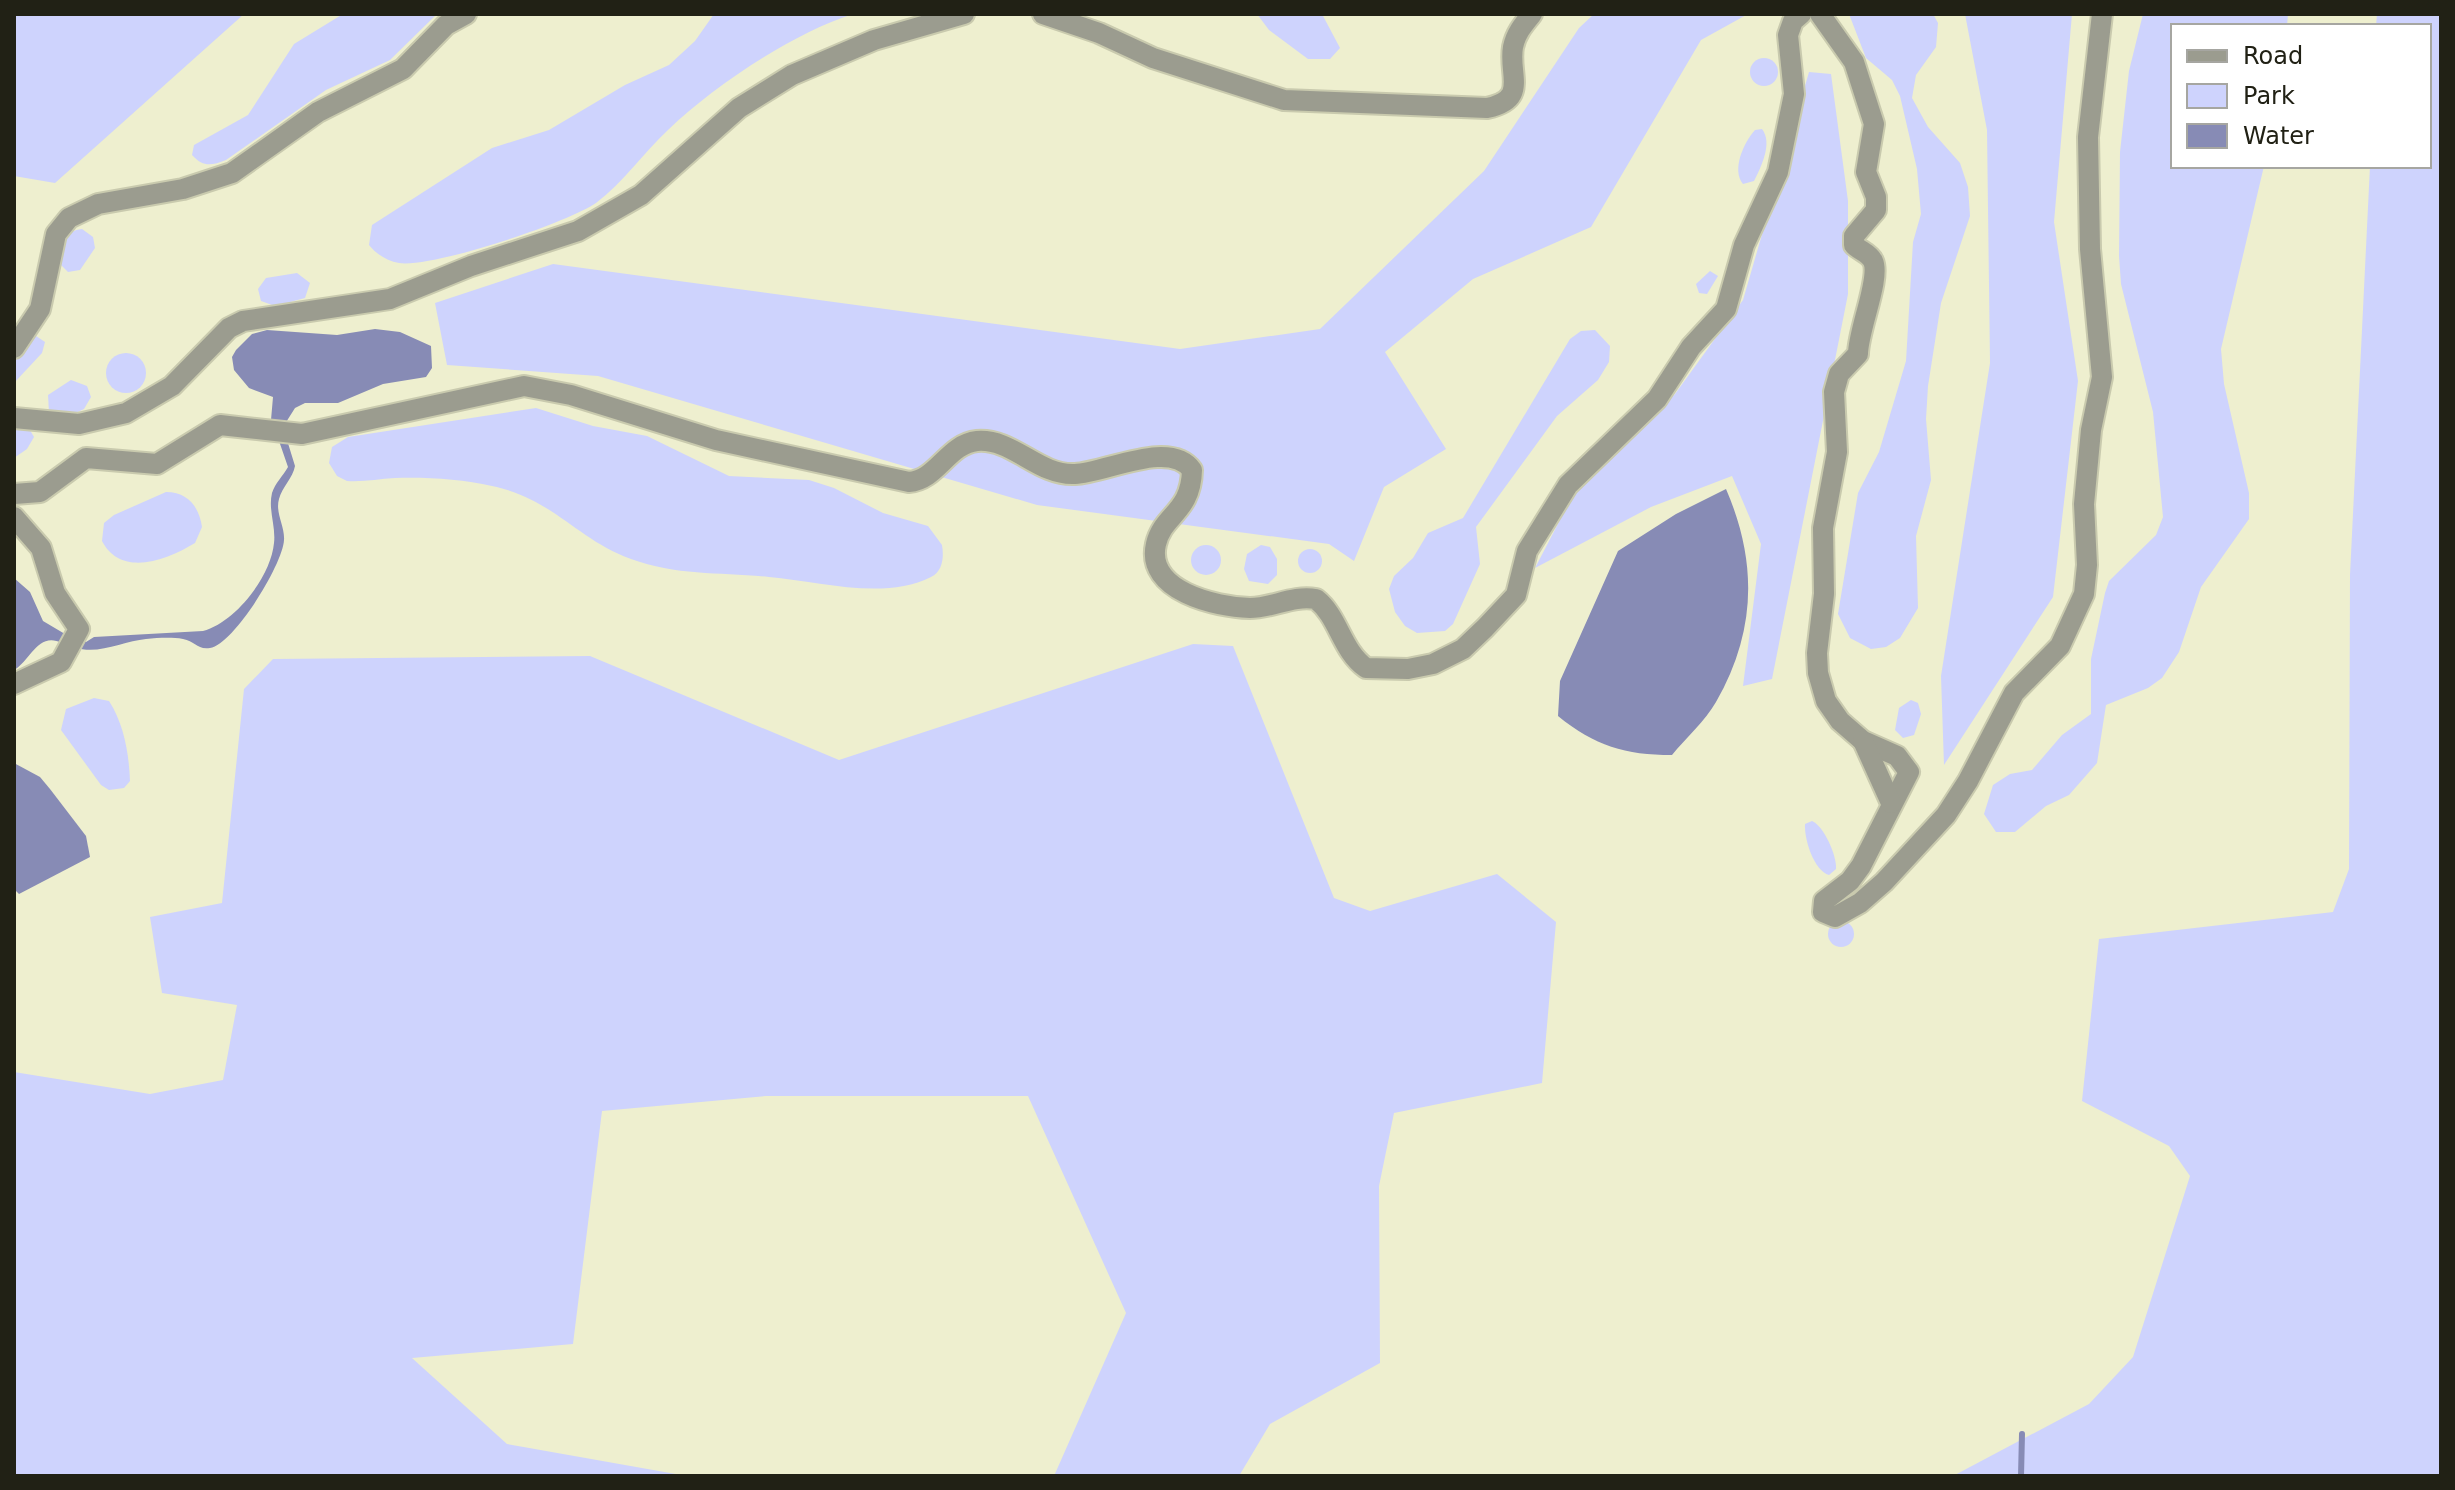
<svg xmlns="http://www.w3.org/2000/svg" width="2455" height="1490" font-family="'DejaVu Sans',sans-serif">
	<style>
		.green { fill: #ced3fd }
		.water { fill: #878bb5 }
		.lines { fill: none; stroke-linecap: round; stroke-linejoin: round }
		.stream { stroke: #878bb5; stroke-width: 6 }
		.minor-casing { stroke: #c9caae; stroke-width: 24 }
		.minor { stroke: #9b9c8f; stroke-width: 20 }
	</style>
	<rect width="100%" height="100%" fill="#eeefcf"/>
	<g class="green">
		<polygon points="14,14 244,14 55,183 14,176"/>
		<path d="M343 14H437L390 60 326 90 226 160C211 166 203 167 192 155L194 145 248 115 294 44Z"/>
		<path d="M714 14H853C793 33 714 86 668 130 643 153 624 182 596 203 567 223 433 268 399 263 387 261 376 254 369 245L372 225 492 148 549 130 625 85 669 65 695 41Z"/>
		<polygon points="1257,14 1322,14 1340,48 1330,59 1308,59 1269,30"/>
		<polygon points="1594,14 1748,14 1701,40 1591,227 1473,279 1385,352 1446,449 1384,487 1354,561 1329,544 1037,505 598,376 447,365 435,303 553,264 1180,349 1320,329 1484,171 1579,28"/>
		<polygon points="1849,14 1933,14 1938,23 1936,47 1916,75 1912,98 1928,127 1960,163 1968,187 1970,216 1941,303 1928,386 1926,419 1931,480 1916,536 1918,608 1900,638 1886,647 1871,649 1850,638 1838,614 1858,493 1879,452 1906,361 1913,242 1921,214 1917,169 1900,96 1892,80 1866,58"/>
		<polygon points="1965,14 2072,14 2054,222 2078,381 2053,597 1944,765 1941,676 1990,363 1987,130"/>
		<polygon points="2143,14 2288,14 2287,26 2173,26 2173,166 2264,166 2221,349 2224,384 2249,493 2249,519 2201,587 2179,652 2162,678 2148,688 2106,705 2097,763 2069,795 2046,806 2015,832 1996,832 1984,814 1993,785 2010,774 2032,770 2062,735 2091,714 2091,659 2105,593 2109,581 2156,535 2163,517 2153,412 2121,284 2119,256 2120,152 2129,71"/>
		<polygon points="2377,14 2441,14 2441,1476 1953,1476 2089,1404 2133,1357 2190,1176 2169,1146 2082,1101 2099,939 2333,912 2349,869 2350,575 2370,166 2429,166 2429,26 2376,26"/>
		<circle cx="1764" cy="72" r="14"/>
		<polygon points="1809,72 1831,74 1848,201 1848,294 1772,679 1743,686 1761,544 1732,476 1651,507 1535,568 1573,495 1675,394 1743,300"/>
		<path d="M1762 129C1773 143 1761 167 1754 181L1743 184C1731 170 1744 142 1755 130Z"/>
		<path d="M82 229 93 237 95 248 80 270 68 272 57 261C59 245 64 231 82 229Z"/>
		<polygon points="1710,271 1718,276 1707,294 1699,293 1696,284"/>
		<polygon points="297,273 310,283 305,298 275,306 261,301 258,289 266,278"/>
		<polygon points="1595,330 1610,346 1609,362 1598,380 1557,416 1476,527 1480,564 1453,624 1445,631 1417,633 1405,626 1395,612 1389,589 1394,576 1413,558 1428,533 1463,518 1570,339 1581,331"/>
		<polygon points="36,336 45,342 42,353 14,383 14,353"/>
		<circle cx="126" cy="373" r="20"/>
		<polygon points="71,380 87,386 91,397 84,409 67,417 49,412 48,395"/>
		<path d="M536 408 593 426 647 436 729 476 809 480 834 488 883 513 928 526 942 545C944 557 943 571 931 577 884 601 818 581 769 577 721 572 677 576 631 559 576 539 554 499 492 486 462 479 426 477 395 478 379 479 363 482 347 481L337 476 329 463 332 447 348 437Z"/>
		<polygon points="14,425 27,425 34,437 27,449 14,458"/>
		<path d="M166 492C188 492 199 507 202 527L195 543C167 560 121 578 102 541L104 523 114 515Z"/>
		<circle cx="1206" cy="560" r="15"/>
		<polygon points="1261,545 1270,547 1277,559 1277,575 1268,584 1249,581 1244,569 1247,554"/>
		<circle cx="1310" cy="561" r="12"/>
		<polygon points="1193,644 1233,646 1334,898 1370,911 1497,874 1556,922 1542,1083 1394,1113 1379,1186 1380,1363 1270,1424 1239,1476 1054,1476 1126,1313 1028,1096 766,1096 602,1111 573,1344 412,1358 507,1444 687,1476 14,1476 14,1072 150,1094 223,1080 237,1005 162,993 150,917 222,903 244,689 273,659 590,656 839,760"/>
		<path d="M94 698 109 701C124 724 129 754 130 781L124 788 109 790 101 785 61 730 66 709Z"/>
		<polygon points="1911,700 1918,703 1921,714 1914,735 1903,738 1895,730 1899,708"/>
		<path d="M1812 821C1824 826 1837 856 1836 869L1829 875C1814 871 1804 839 1805 824Z"/>
		<circle cx="1841" cy="934" r="13"/>
	</g>
	<g class="water">
		<polygon points="375,329 400,332 431,346 432,368 426,377 383,384 338,403 305,403 295,408 283,427 271,420 273,397 249,388 234,370 232,357 236,350 252,334 267,330 337,335"/>
		<path d="M278 438 287 440 295 466C293 478 282 487 279 499 275 513 285 526 284 540 283 564 234 644 210 648 197 650 195 641 183 639 171 637 158 638 146 639 124 641 96 656 75 647L76 641 86 642 94 637 203 631C236 622 271 576 274 543 276 526 268 510 272 493 275 483 283 476 288 467Z"/>
		<path d="M1726 489C1758 563 1756 632 1716 702 1705 721 1686 738 1672 755 1625 755 1595 746 1558 716L1560 681 1618 551 1676 514Z"/>
		<path d="M14 578 30 592 43 621 70 637 62 643C38 631 31 660 14 670Z"/>
		<polygon points="14,763 40,777 50,789 86,836 90,857 19,894 14,889"/>
	</g>
	<g class="lines">
		<polyline class="stream" points="2021,1476 2022,1434"/>
		<defs>
			<g id="minor">
				<path d="M1043 14 1099 33 1153 58 1284 100 1487 108C1529 99 1508 75 1513 47 1516 33 1523 25 1532 14"/>
				<path d="M1820 14 1854 62 1874 124 1866 172 1876 197V210L1854 236V245C1860 251 1869 253 1873 261 1881 278 1858 330 1858 354L1839 374 1834 392 1837 452 1823 528 1824 594 1817 653 1818 673 1826 701 1840 721 1863 741 1897 756 1909 772 1861 866 1850 881 1824 901 1823 912 1835 917 1860 903 1884 882 1946 815 1968 781 2014 693 2060 646 2084 594 2087 565 2084 504 2091 430 2102 377 2090 249 2088 137 2102 14"/>
				<polyline points="14,348 40,309 56,234 69,218 98,204 183,189 232,173 318,112 403,69 446,25 466,14"/>
				<polyline points="14,418 79,424 126,413 172,386 229,328 243,321 390,299 471,266 578,231 641,195 739,108 792,75 874,40 964,14"/>
				<path d="M14 494 40 492 86 458 157 464 220 425 302 434 524 386 571 395 716 440 909 482C937 480 948 444 977 441 1013 438 1038 476 1075 474 1105 473 1170 439 1192 470 1191 513 1163 514 1156 544 1145 591 1216 607 1250 608 1273 608 1292 595 1316 599 1339 617 1341 650 1366 668L1408 669 1433 664 1463 649 1485 628 1516 595 1527 551 1568 485 1657 399 1691 347 1726 309 1744 245 1778 172 1794 94 1788 35 1793 21 1801 14"/>
				<polyline points="14,517 41,548 55,593 79,629 61,662 14,684"/>
				<polyline points="1863,741 1891,803"/>
			</g>
		</defs>
		<use href="#minor" class="minor-casing"/>
		<use href="#minor" class="minor"/>
	</g>
	<rect width="2455" height="1490" fill="none" stroke="#212115" stroke-width="32"/>
	<rect x="2171" y="24" width="260" height="144" fill="#ffffff" stroke="#a6a6a1" stroke-width="2"/>
	<rect x="2187" y="50" width="40" height="12" fill="#9b9c8f" stroke="#a6a6a1" stroke-width="2"/>
	<text x="2243" y="64" font-size="24" fill="#212115">Road</text>
	<rect x="2187" y="84" width="40" height="24" fill="#ced3fd" stroke="#a6a6a1" stroke-width="2"/>
	<text x="2243" y="104" font-size="24" fill="#212115">Park</text>
	<rect x="2187" y="124" width="40" height="24" fill="#878bb5" stroke="#a6a6a1" stroke-width="2"/>
	<text x="2243" y="144" font-size="24" fill="#212115">Water</text>
</svg>
